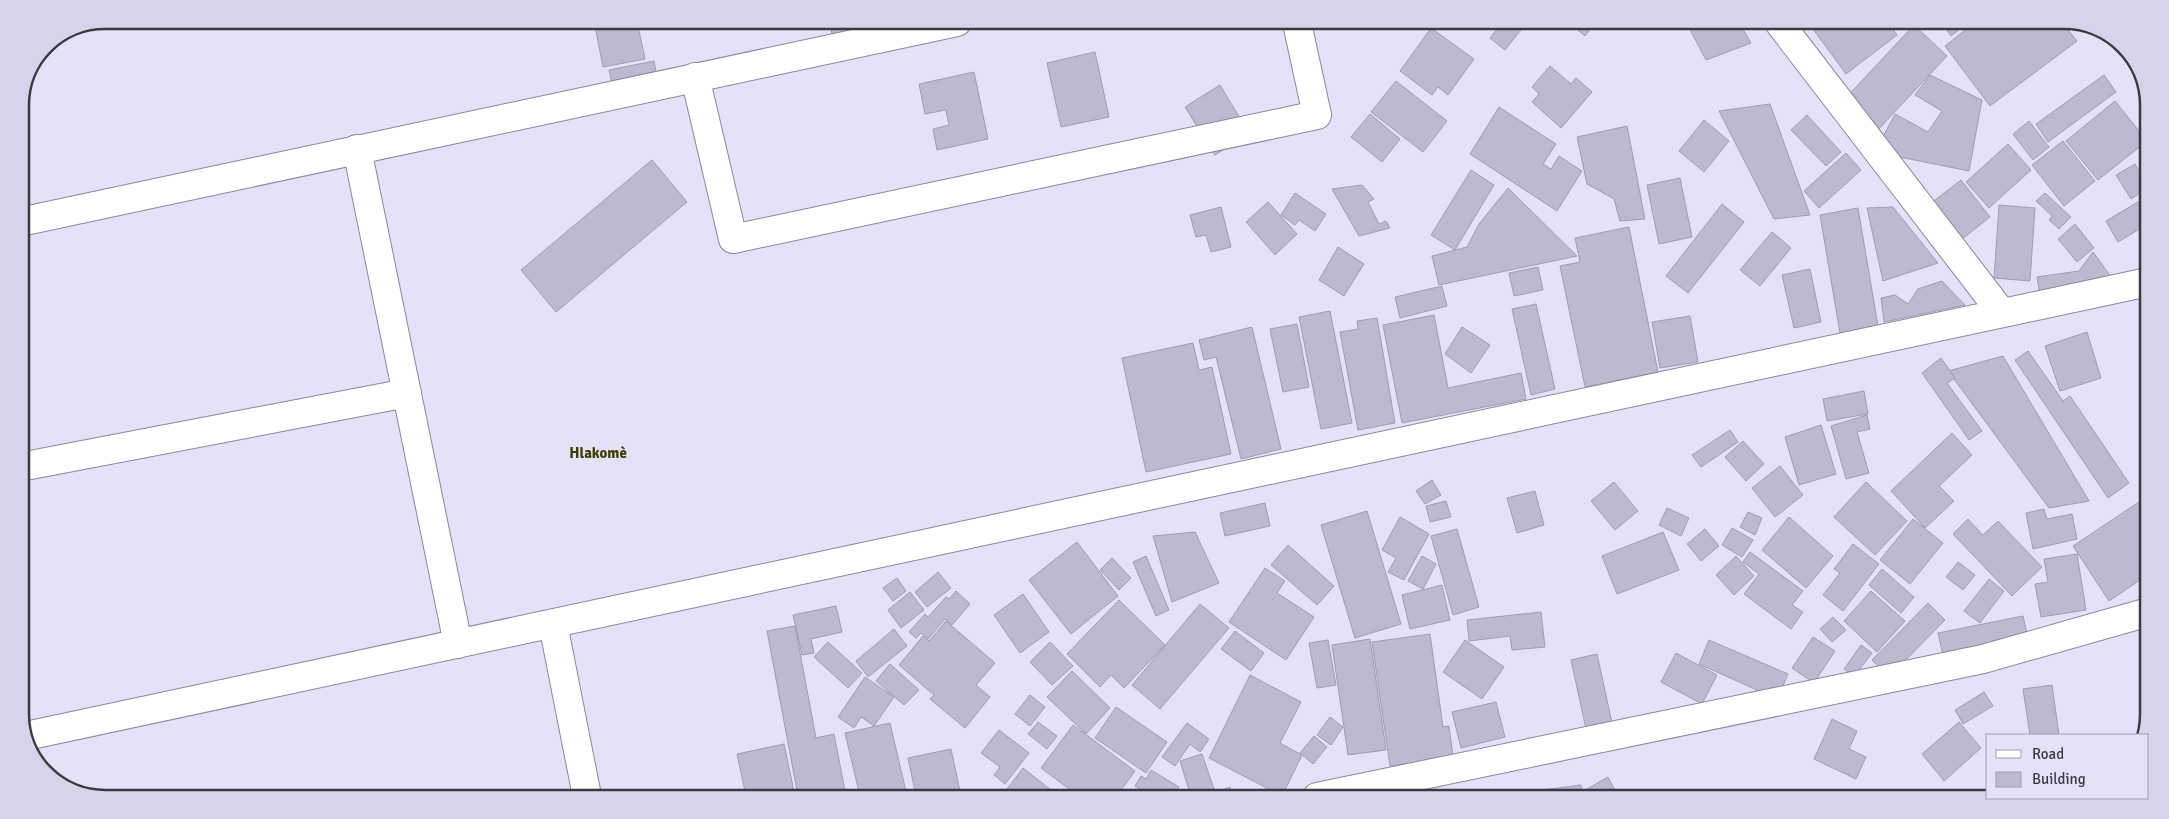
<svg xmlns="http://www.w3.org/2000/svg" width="2169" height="819" font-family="Signika,sans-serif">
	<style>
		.building { fill: #bdb9cf; stroke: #a09db2 }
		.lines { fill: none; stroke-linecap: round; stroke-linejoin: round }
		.minor-casing { stroke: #8b879c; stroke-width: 30 }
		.minor { stroke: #fff; stroke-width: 28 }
		.labels { text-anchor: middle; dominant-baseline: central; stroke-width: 5; stroke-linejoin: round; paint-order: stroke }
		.neighbourhood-label { font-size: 15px; font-weight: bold; fill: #3d4000; stroke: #e5e1f8 }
		.rim { fill: none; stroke: #3a3942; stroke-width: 2.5 }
	</style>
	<rect width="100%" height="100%" fill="#e5e1f8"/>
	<g class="building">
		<polygon points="594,21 637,21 645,59 603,67"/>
		<polygon points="829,22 851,22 854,36 834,41"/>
		<polygon points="1502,23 1521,23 1524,26 1505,50 1490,38"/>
		<polygon points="1578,23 1595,23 1585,36 1574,27"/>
		<polygon points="1687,24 1740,24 1751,43 1706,60"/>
		<polygon points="1820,24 1889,24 1897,35 1846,74 1813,29"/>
		<polygon points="1943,24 1957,24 1960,29 1951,36"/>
		<polygon points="1973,24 2064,25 2077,41 1990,106 1945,46"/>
		<polygon points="1914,25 1947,56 1876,132 1843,101"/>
		<polygon points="1431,28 1474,59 1448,95 1438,87 1432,95 1400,71"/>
		<polygon points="1095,52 1109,117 1061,127 1047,63"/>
		<polygon points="654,61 658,83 614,92 609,70"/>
		<polygon points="1550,66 1571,84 1576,78 1592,92 1561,128 1532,102 1539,94 1532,87"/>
		<polygon points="974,72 988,139 937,150 933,129 949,125 946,110 925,114 919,84"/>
		<polygon points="1930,75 1982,100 1969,171 1875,152 1895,114 1928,132 1942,111 1915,95"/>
		<polygon points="2104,75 2116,92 2048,142 2036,124"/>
		<polygon points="1396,81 1447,121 1423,152 1371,112"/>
		<polygon points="1220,85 1249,133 1215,155 1185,107"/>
		<polygon points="2115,101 2147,141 2098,180 2066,141"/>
		<polygon points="1770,104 1810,215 1774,219 1719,111"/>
		<polygon points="1499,107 1556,144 1543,164 1551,169 1559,156 1582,171 1557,211 1470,154"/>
		<polygon points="1370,114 1400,139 1382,162 1351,137"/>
		<polygon points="1807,115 1841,152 1826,166 1791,130"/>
		<polygon points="1704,120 1729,141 1704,172 1679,151"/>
		<polygon points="2029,121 2049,147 2033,160 2013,134"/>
		<polygon points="1627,126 1645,219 1620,221 1614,199 1587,184 1577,137"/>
		<polygon points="2063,141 2095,181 2064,206 2032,165"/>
		<polygon points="2008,144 2031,170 1989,208 1966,182"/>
		<polygon points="1846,153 1861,170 1819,208 1804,191"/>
		<polygon points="2148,155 2148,175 2139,162"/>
		<polygon points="652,160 687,202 556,312 521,270"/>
		<polygon points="2135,164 2148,188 2131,199 2116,175"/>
		<polygon points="1471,170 1494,185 1455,250 1431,235"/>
		<polygon points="1680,178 1692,237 1659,244 1647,185"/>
		<polygon points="1961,180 1990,217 1956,244 1926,207"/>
		<polygon points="1362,185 1374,199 1368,202 1379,224 1386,221 1390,228 1359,236 1332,189"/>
		<polygon points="1508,188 1577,256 1439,285 1432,256 1467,247 1479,224"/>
		<polygon points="1295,193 1326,214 1315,231 1299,220 1295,225 1281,215"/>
		<polygon points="2045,193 2071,217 2059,229 2049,220 2052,216 2036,201"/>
		<polygon points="2148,196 2148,224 2118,242 2106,221"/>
		<polygon points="1268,202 1297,234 1275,255 1246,222"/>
		<polygon points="1722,204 1744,222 1688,293 1666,276"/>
		<polygon points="1999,205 2035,208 2030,281 1994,278"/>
		<polygon points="1221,207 1231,247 1211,252 1206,235 1196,237 1190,215"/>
		<polygon points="1893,207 1938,263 1883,281 1867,208"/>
		<polygon points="1858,208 1879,332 1841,339 1820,215"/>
		<polygon points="2075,224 2094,248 2077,262 2058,239"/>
		<polygon points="1629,227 1658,372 1585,387 1560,266 1580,262 1575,238"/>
		<polygon points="1772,232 1791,248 1760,286 1740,270"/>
		<polygon points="1338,247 1364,264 1344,296 1319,280"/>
		<polygon points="2093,252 2117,285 2041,302 2037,277 2079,271"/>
		<polygon points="1538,267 1543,290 1514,296 1509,273"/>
		<polygon points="1810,269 1821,322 1794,328 1782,275"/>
		<polygon points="1942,281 1965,305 1884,322 1881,298 1895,295 1908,304 1918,289"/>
		<polygon points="1442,286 1447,306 1400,318 1395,297"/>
		<polygon points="1536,304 1555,389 1531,395 1512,309"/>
		<polygon points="1330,311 1352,423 1321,429 1299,317"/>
		<polygon points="1434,315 1448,388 1521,373 1526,399 1402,423 1383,325"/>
		<polygon points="1690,316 1698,362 1660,368 1652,322"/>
		<polygon points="1377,318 1395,423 1358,430 1340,332 1358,329 1357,321"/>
		<polygon points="1297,324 1309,387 1283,392 1270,329"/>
		<polygon points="1252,327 1281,449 1241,459 1216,357 1204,360 1199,340"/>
		<polygon points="1462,327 1490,345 1471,373 1445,354"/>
		<polygon points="2087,332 2101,378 2060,391 2045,346"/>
		<polygon points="1193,343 1199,370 1212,367 1231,454 1146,472 1122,358"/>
		<polygon points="2028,351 2063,401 2070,396 2129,483 2108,498 2015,360"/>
		<polygon points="2003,356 2089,501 2049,508 1948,371"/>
		<polygon points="1941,358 1955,378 1947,383 1982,431 1969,440 1922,373"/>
		<polygon points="1864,391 1868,414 1827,421 1823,399"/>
		<polygon points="1867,415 1870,429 1857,432 1869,473 1846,479 1831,426"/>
		<polygon points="1821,425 1836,474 1799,485 1785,437"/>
		<polygon points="1730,430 1738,442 1701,467 1692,455"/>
		<polygon points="1952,433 1972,455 1939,486 1954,501 1925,528 1891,491"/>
		<polygon points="1743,441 1764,464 1746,481 1725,457"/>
		<polygon points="1780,466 1803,495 1775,517 1752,488"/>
		<polygon points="1432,480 1441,495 1425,504 1416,491"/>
		<polygon points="1614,482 1638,511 1615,530 1591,501"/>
		<polygon points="1866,482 1907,521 1875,555 1834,517"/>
		<polygon points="1535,491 1544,525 1517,533 1507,498"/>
		<polygon points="2145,498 2146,576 2109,601 2073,546"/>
		<polygon points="1446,501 1451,517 1430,522 1426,506"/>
		<polygon points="1265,503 1270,526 1225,536 1220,513"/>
		<polygon points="1667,508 1689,518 1681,536 1659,525"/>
		<polygon points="2044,509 2047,519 2072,514 2077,539 2033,549 2026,513"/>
		<polygon points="1367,511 1401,624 1355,638 1321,525"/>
		<polygon points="1748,512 1762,518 1755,535 1740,527"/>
		<polygon points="1400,517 1429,534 1404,580 1388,572 1396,558 1382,550"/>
		<polygon points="1789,517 1833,556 1806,588 1762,550"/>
		<polygon points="1913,519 1943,543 1910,584 1880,560"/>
		<polygon points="1968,519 1983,535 1998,521 2042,567 2012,596 1953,534"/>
		<polygon points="1732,528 1753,540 1742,557 1722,545"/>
		<polygon points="1457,529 1479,607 1453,615 1431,536"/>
		<polygon points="1705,529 1719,546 1701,561 1687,544"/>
		<polygon points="1195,532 1219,583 1172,602 1153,536"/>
		<polygon points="1663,532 1679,570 1617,594 1602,556"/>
		<polygon points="1077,542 1118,596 1071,634 1029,580"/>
		<polygon points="1853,544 1879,564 1843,611 1823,595 1840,573 1834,569"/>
		<polygon points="1288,545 1334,586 1317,605 1271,565"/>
		<polygon points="1750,552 1803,591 1792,605 1803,612 1791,629 1744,594 1759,574 1743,562"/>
		<polygon points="2077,554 2086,610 2041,617 2035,584 2048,582 2044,559"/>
		<polygon points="1146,556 1169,610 1156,616 1133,562"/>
		<polygon points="1422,556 1436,564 1423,589 1408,581"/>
		<polygon points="1736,556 1754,576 1734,595 1716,575"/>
		<polygon points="1112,558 1131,578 1119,590 1100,570"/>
		<polygon points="1958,562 1975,575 1963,590 1946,577"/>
		<polygon points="1265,568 1285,581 1277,593 1314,617 1286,660 1229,622"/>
		<polygon points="1882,569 1914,597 1901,613 1869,585"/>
		<polygon points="938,572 951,588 927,607 915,592"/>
		<polygon points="897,578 906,591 893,601 883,588"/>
		<polygon points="1989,579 2004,591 1980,623 1964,611"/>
		<polygon points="1442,585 1450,620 1410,629 1402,595"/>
		<polygon points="956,591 970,604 952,625 945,619 928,639 921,633 916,638 909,632 925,614 928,617 946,597 949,599"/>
		<polygon points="1871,591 1905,621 1877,652 1844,621"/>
		<polygon points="910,592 924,610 901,628 888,610"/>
		<polygon points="1023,594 1049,632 1020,653 994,615"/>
		<polygon points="1119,600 1165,645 1124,688 1111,675 1100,687 1067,654"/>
		<polygon points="1928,603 1945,620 1889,677 1872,660"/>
		<polygon points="1200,604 1229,628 1160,709 1132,685"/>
		<polygon points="836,606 842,632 811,639 814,653 802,655 793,615"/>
		<polygon points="1541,612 1545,647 1512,650 1510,636 1469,641 1467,620"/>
		<polygon points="2023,616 2028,638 1945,664 1938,633"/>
		<polygon points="1833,617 1846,630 1832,642 1820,629"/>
		<polygon points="946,621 995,663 976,685 990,697 965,728 930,699 934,695 899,665 923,636 929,641"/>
		<polygon points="795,626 816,738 834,734 846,796 798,796 767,631"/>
		<polygon points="894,629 907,646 868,677 856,661"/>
		<polygon points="1235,631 1264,653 1251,671 1221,649"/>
		<polygon points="1430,634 1443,727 1449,726 1453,757 1390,766 1372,642"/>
		<polygon points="1813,637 1835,651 1814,683 1792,668"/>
		<polygon points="1370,639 1386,750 1348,755 1332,645"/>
		<polygon points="1328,640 1336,685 1317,688 1309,643"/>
		<polygon points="1465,640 1504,667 1482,699 1443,672"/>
		<polygon points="1709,640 1788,674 1777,699 1699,664"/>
		<polygon points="828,642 862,673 848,688 814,657"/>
		<polygon points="1050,642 1073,666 1052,685 1030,662"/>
		<polygon points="1861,645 1872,653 1854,677 1844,669"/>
		<polygon points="1676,653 1717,675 1702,704 1661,682"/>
		<polygon points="1597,654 1614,732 1588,738 1571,660"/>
		<polygon points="890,664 919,690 904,705 876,681"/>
		<polygon points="1072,671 1110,708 1086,734 1047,697"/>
		<polygon points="1250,675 1301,702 1280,743 1302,755 1282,796 1209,758"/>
		<polygon points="865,677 894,697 874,726 861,717 854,728 838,717"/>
		<polygon points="2052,685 2059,735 2030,735 2023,689"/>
		<polygon points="1984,692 1993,706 1963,724 1955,710"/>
		<polygon points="1030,695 1045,707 1030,726 1015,714"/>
		<polygon points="1496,702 1505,737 1461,748 1452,712"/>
		<polygon points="1116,707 1167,742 1146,773 1095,738"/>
		<polygon points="1330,717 1343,727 1331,745 1317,735"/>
		<polygon points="1832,719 1857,731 1849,749 1866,757 1856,779 1814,759"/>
		<polygon points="1038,722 1057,736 1047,749 1028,734"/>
		<polygon points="1959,722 1981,748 1944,781 1922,754"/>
		<polygon points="890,723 907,796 860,796 845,733"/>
		<polygon points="1187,723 1209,739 1200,752 1190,744 1175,766 1162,757"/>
		<polygon points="1073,725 1135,771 1116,797 1080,797 1041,768"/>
		<polygon points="999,730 1029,753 1005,784 994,775 1000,767 981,753"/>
		<polygon points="1314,736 1327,747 1313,764 1300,753"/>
		<polygon points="784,744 795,796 746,796 737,754"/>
		<polygon points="951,749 961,796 916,796 908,758"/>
		<polygon points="1202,754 1215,792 1230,787 1233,797 1191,797 1180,761"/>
		<polygon points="1023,768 1060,797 1001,797"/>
		<polygon points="1151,770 1179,787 1173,797 1153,797 1135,786 1141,776 1146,779"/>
		<polygon points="1608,777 1619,798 1585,798 1582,792"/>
		<polygon points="1581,785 1582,798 1543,798 1542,790"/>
	</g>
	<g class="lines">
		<defs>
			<g id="minor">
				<polyline points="1780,24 2002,313"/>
				<polyline points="695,77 733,239 1317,115 1297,23"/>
				<polyline points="357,149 458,644"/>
				<polyline points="20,222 957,22"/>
				<polyline points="20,467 407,393"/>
				<polyline points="553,624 587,796"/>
				<polyline points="26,736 2148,282"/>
				<polyline points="1317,797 1983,659 2145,613"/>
			</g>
		</defs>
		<use href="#minor" class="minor-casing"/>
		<use href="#minor" class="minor"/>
	</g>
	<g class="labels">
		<g class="neighbourhood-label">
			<text x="598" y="453">Hlakomè</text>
		</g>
	</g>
	<path d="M0 0H2169V819H0ZM105 29H2064A76 76 0 0 1 2140 105V714A76 76 0 0 1 2064 790H105A76 76 0 0 1 29 714V105A76 76 0 0 1 105 29Z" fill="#d7d4e9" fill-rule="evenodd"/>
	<path class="rim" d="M105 29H2064A76 76 0 0 1 2140 105V714A76 76 0 0 1 2064 790H105A76 76 0 0 1 29 714V105A76 76 0 0 1 105 29Z"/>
	<rect x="1986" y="734" width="162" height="65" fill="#e5e1f8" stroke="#a19eaf"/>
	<rect x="1996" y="750" width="25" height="8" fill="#ffffff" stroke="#a19eaf"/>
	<text x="2032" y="759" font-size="15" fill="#3a3942">Road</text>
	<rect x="1996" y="772" width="25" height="15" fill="#bdb9cf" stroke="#a19eaf"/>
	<text x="2032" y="784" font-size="15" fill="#3a3942">Building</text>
</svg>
